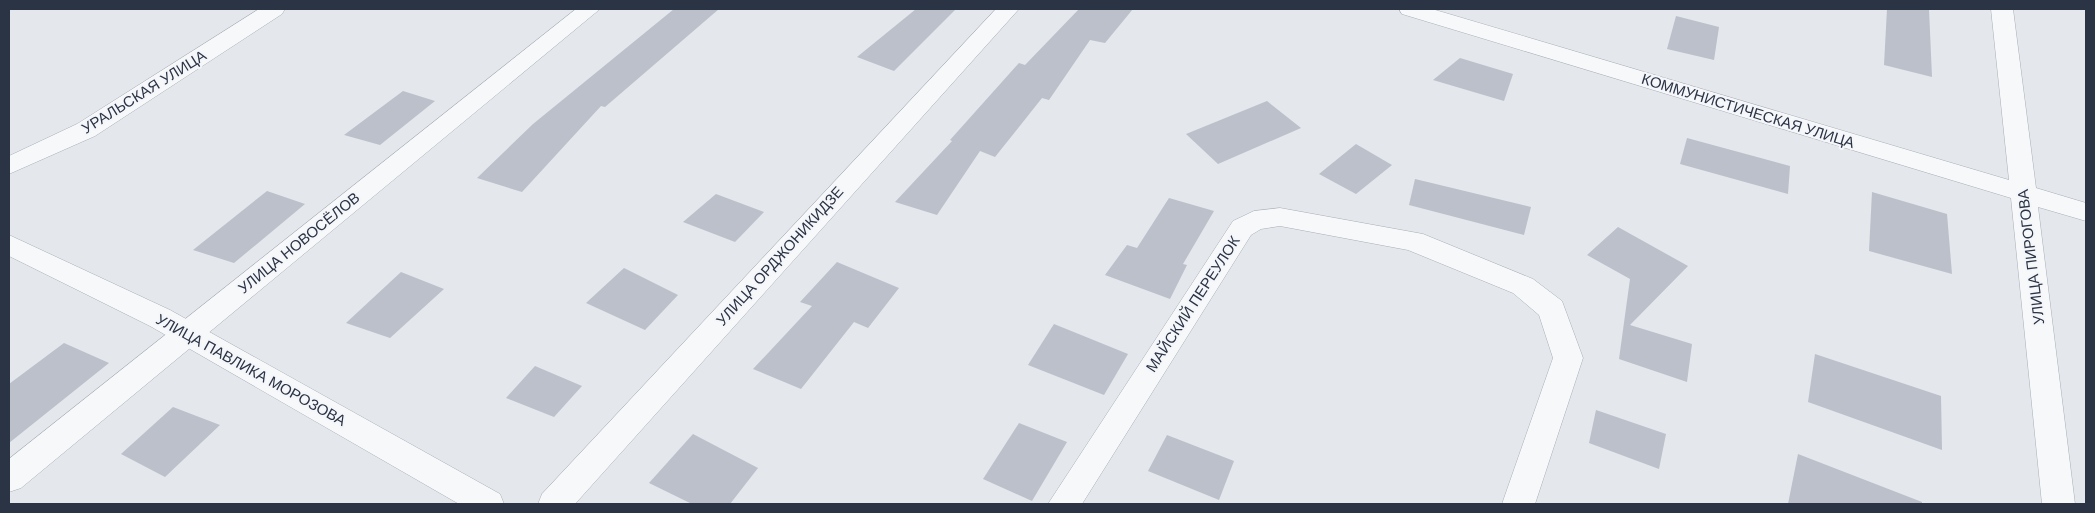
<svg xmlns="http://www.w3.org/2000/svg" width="2095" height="513" font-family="'DM Sans',sans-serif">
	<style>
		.building { fill: #bbc0ca }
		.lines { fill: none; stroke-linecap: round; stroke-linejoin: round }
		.minor-casing { stroke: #a9aeb7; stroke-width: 1 }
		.tertiary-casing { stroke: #a9aeb7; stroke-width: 1 }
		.minor { fill: #f7f8fa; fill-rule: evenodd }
		.tertiary { fill: #f7f8fa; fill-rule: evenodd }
		.labels { text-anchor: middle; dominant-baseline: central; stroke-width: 4; stroke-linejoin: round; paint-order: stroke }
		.street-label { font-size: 15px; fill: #2b3445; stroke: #f4f6f9 }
	</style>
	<rect width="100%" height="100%" fill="#e4e7ec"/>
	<g class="building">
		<polygon points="674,9 719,9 605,107 601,106 522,192 477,178 533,124"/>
		<polygon points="916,9 956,9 894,71 857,57"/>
		<polygon points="1079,9 1133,9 1105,43 1090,40 1049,100 1042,98 995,157 980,151 937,215 895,202 952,141 950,140 1019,63 1025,65"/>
		<polygon points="1887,9 1929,9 1932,77 1884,65"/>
		<polygon points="1676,16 1719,27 1714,60 1667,49"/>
		<polygon points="1460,58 1513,74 1504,101 1433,80"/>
		<polygon points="403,91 435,101 380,145 344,135"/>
		<polygon points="1267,101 1301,128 1218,164 1186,134"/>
		<polygon points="1687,138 1790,166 1788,194 1680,164"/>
		<polygon points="1356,144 1392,165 1356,194 1319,174"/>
		<polygon points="1415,179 1531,207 1524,235 1409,205"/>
		<polygon points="267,191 305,204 234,263 193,250"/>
		<polygon points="1872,192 1947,214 1952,274 1869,251"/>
		<polygon points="716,194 764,212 735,242 683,222"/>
		<polygon points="1169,198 1214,211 1183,264 1187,265 1170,299 1105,275 1127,245 1137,248"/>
		<polygon points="1618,227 1688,266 1630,325 1692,344 1687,382 1619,359 1630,279 1587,255"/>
		<polygon points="837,262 899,288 868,328 854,322 801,389 753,369 812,306 800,302"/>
		<polygon points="624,268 678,295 645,330 586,303"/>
		<polygon points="401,272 444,289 390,338 346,323"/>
		<polygon points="1054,324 1128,354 1104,395 1028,365"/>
		<polygon points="64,343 109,363 9,443 9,384"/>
		<polygon points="1815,354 1941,396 1942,450 1808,402"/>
		<polygon points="535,366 582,386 554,417 506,398"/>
		<polygon points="173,407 220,425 165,477 121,454"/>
		<polygon points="1596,410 1666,434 1659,469 1589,443"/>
		<polygon points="1019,423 1067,442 1032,501 983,479"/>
		<polygon points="693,434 758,468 730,504 692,504 649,483"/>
		<polygon points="1167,435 1234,461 1219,500 1148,471"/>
		<polygon points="1798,454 1922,502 1922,504 1788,504"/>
	</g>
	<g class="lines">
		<defs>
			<g id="minor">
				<polygon points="259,9 285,9 282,14 95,136 9,174 9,156 77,124"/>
				<polygon points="996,9 1019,9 575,504 538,504 542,494"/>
				<polygon points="1399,9 1432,9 2009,180 1991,9 2013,9 2036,188 2086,203 2086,221 2038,207 2075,504 2042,504 2011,198 1402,14"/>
				<polygon points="1280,208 1423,234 1533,279 1562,301 1583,358 1535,504 1502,504 1553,358 1539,315 1513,293 1408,250 1280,226 1261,229 1251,235 1082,504 1048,504 1233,221 1254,211"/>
				<polygon points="9,235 170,310 500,494 504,504 459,504 150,326 9,256"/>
			</g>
			<polygon id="tertiary" points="576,9 600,9 21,488 9,492 9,459"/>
		</defs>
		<use href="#minor" class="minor-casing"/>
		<use href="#tertiary" class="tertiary-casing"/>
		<use href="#minor" class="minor"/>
		<use href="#tertiary" class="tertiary"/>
	</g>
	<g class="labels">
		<g class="street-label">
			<text transform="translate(144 92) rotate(-32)">УРАЛЬСКАЯ УЛИЦА</text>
			<text transform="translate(1748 111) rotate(17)">КОММУНИСТИЧЕСКАЯ УЛИЦА</text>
			<text transform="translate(299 243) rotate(-39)">УЛИЦА НОВОСЁЛОВ</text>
			<text transform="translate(780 256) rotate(-48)">УЛИЦА ОРДЖОНИКИДЗЕ</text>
			<text transform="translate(2031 257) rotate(-97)">УЛИЦА ПИРОГОВА</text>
			<text transform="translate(1193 304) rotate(-57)">МАЙСКИЙ ПЕРЕУЛОК</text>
			<text transform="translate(251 370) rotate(29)">УЛИЦА ПАВЛИКА МОРОЗОВА</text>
		</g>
	</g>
	<rect width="2095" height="513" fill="none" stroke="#2b3445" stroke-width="20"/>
</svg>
